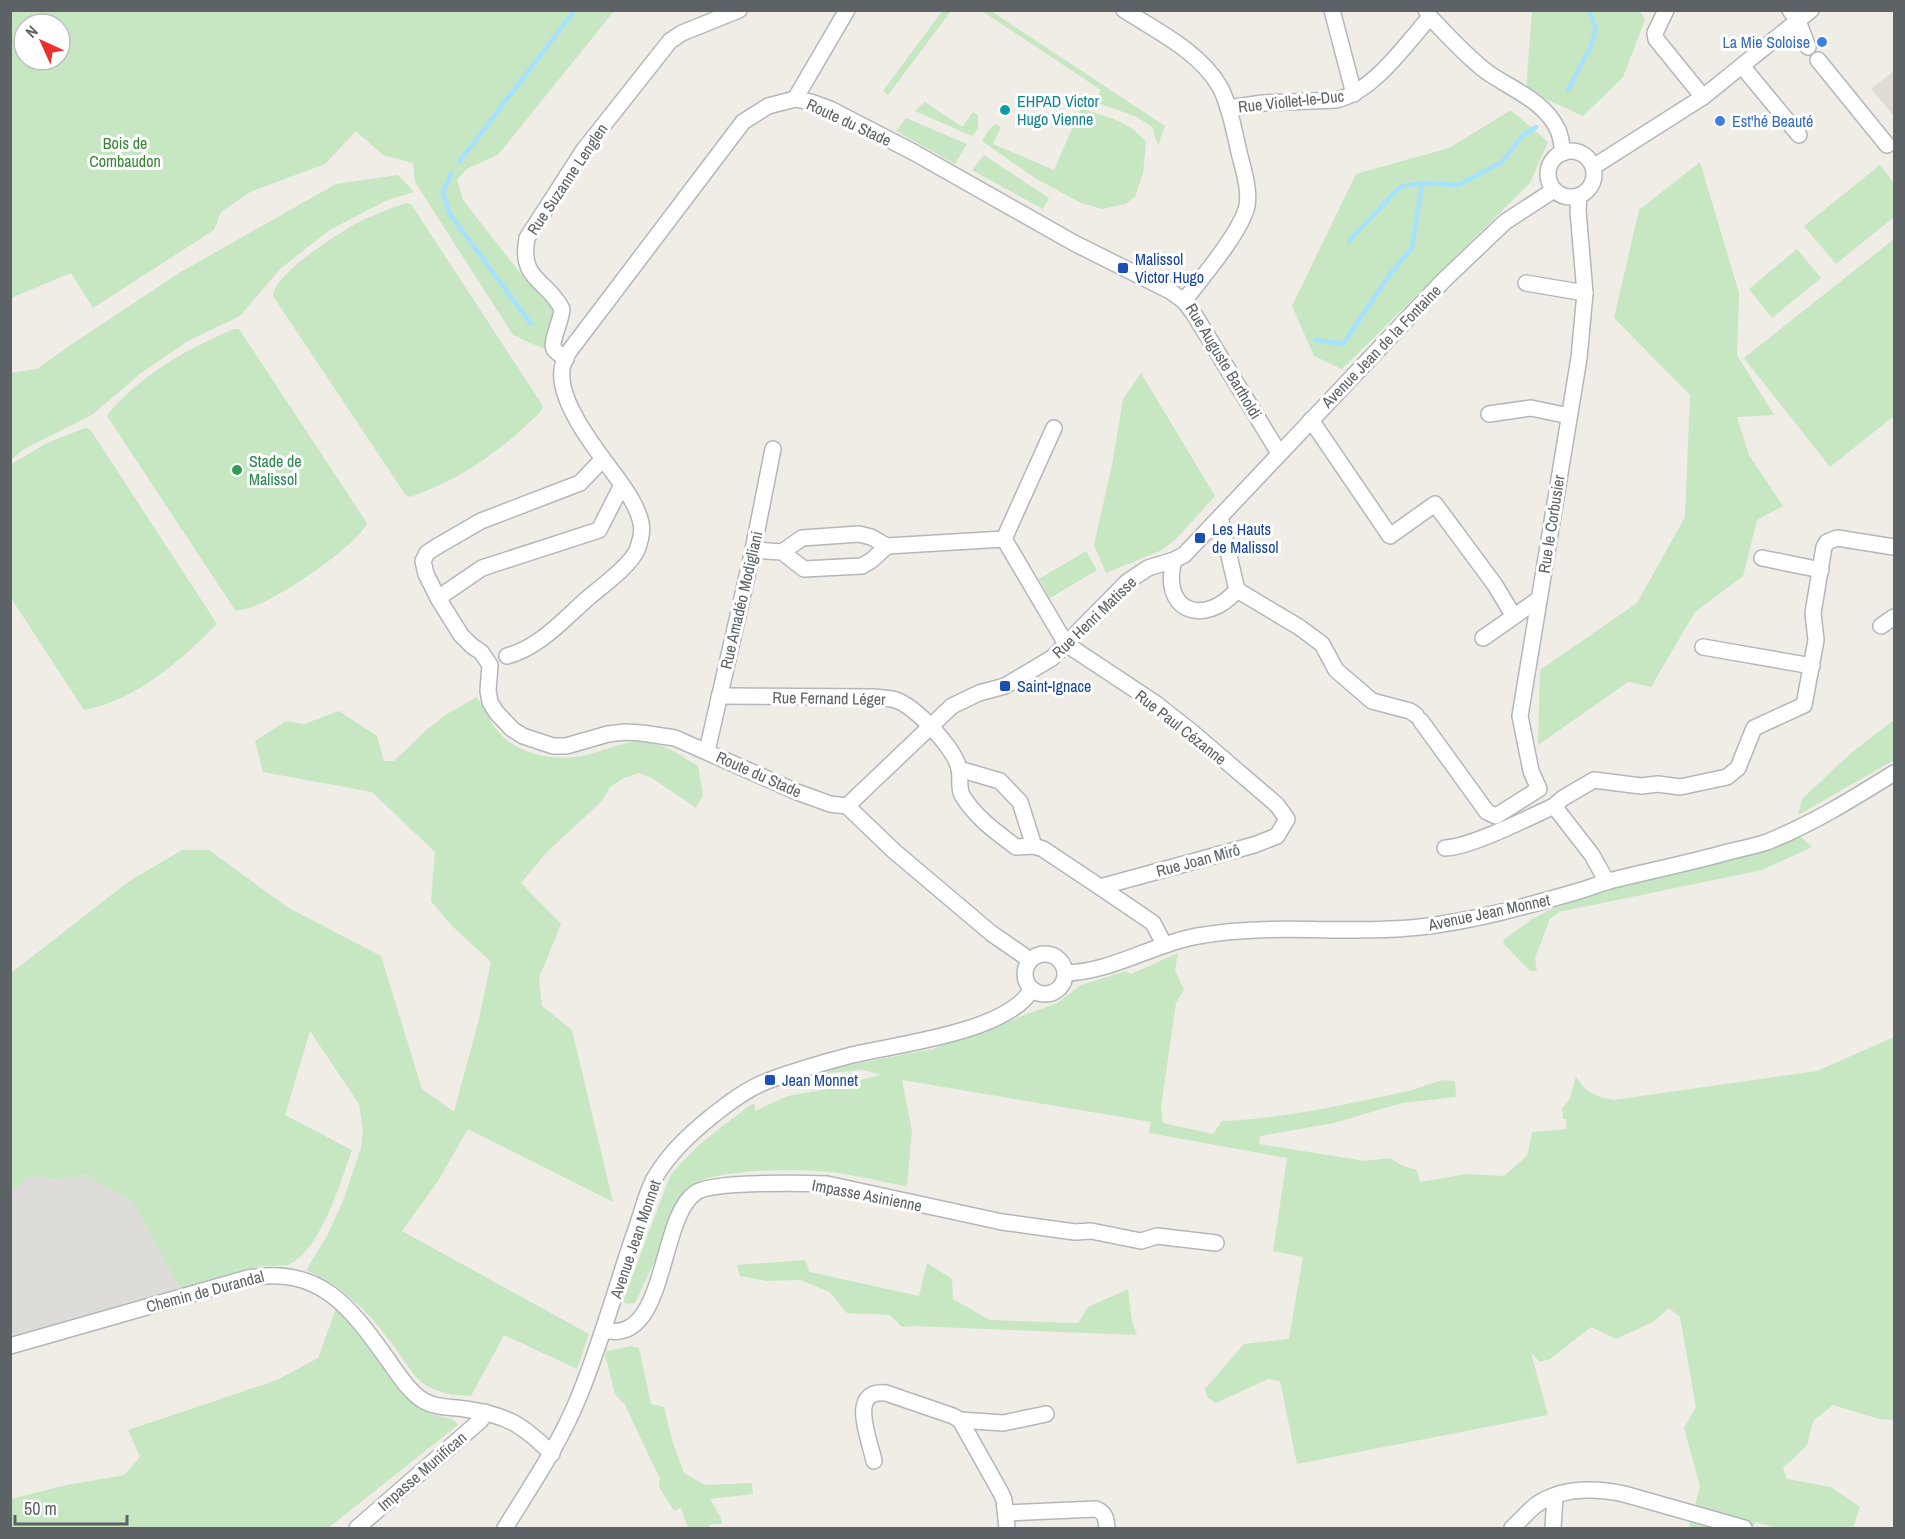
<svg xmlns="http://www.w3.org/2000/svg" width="1905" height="1539" font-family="'Archivo Narrow',sans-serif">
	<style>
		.industrial { fill: #dedcd8 }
		.education { fill: #e0dbd4 }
		.green { fill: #c6e7c2; fill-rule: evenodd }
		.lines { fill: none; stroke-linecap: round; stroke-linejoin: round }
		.stream { stroke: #a6e1ff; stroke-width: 4.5 }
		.street-casing { stroke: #b3b7ba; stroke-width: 18 }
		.street { stroke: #fff; stroke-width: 15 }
		.shop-dot { fill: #3f7fe0; stroke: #fff; stroke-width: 2 }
		.culture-dot { fill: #0f9aa8; stroke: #fff; stroke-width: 2 }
		.transit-dot { fill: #1a4fb4; stroke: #fff; stroke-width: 2 }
		.leisure-dot { fill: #2e9e5b; stroke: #fff; stroke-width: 2 }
		.labels { text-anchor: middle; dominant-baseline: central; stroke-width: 6; stroke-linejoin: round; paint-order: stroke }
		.shop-label { font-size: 16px; fill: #366cbe; stroke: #fff; text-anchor: end }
		.culture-label { font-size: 16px; fill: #0d838f; stroke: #fff; text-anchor: start }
		.street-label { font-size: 16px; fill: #5d6266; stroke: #fff }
		.park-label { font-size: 16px; fill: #388634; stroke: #fff }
		.transit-label { font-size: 16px; fill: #164399; stroke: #fff; text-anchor: start }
		.leisure-label { font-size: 16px; fill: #27864d; stroke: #fff; text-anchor: start }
	</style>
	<rect width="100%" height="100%" fill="#f0ece6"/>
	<polygon class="industrial" points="87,1174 97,1182 132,1201 182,1292 11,1343 11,1191 32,1175 57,1180"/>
	<polygon class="education" points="1894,71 1894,116 1871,89"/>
	<g class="green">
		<polygon points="943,10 951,11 888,95 883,91"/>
		<path d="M11 11H614L498 155 468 168 457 180 463 200 524 278 551 307 556 316 544 349 513 335 415 182 413 163 383 155 356 131 325 164 250 192 221 212 214 230 93 308 71 273 11 298ZM24 24H60V60H24Z"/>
		<polygon points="982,11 991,11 1165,126 1158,145 1152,127 1137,117 1095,102 1101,90"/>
		<polygon points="1532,11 1640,11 1645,20 1623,77 1583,116 1526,90"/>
		<polygon points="925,102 962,127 973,112 978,115 978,129 972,136 915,111"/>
		<path d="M1081 108C1105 117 1129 120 1146 142L1143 173 1135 197 1125 204 1102 209 1081 203 1035 178 982 141 988 131 995 124 1001 127 993 144 1054 170Z"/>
		<polygon points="1511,110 1548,142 1530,183 1342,369 1314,356 1292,306 1356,174 1449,148"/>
		<polygon points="906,118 967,144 955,164 896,131"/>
		<polygon points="984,155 1049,198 1043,209 972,170"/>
		<polygon points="1700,162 1739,293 1737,355 1774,415 1737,417 1749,455 1783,506 1757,520 1743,576 1695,612 1651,687 1628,682 1538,745 1540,670 1637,603 1685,517 1690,395 1614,318 1639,210"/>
		<polygon points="1880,165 1894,183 1894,217 1836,264 1804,226"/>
		<polygon points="398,175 414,192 385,201 328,231 281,268 240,316 188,341 141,373 92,415 24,449 11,460 11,373 37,369 69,346 179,273 336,184"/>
		<path d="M406 203 411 204 543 406 542 410C504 449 462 479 410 497L405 494 273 296C275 273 334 237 353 225 370 216 388 209 406 203Z"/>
		<polygon points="1894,239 1894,416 1830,467 1744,358"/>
		<polygon points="1797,249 1821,278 1772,318 1749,289"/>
		<path d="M234 329H239L367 523C359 545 257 616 235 610L107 416C115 404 125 396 136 386 166 361 198 344 234 329Z"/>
		<polygon points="1141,373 1215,496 1177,538 1162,550 1106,573 1094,545 1112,465 1123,399"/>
		<path d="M85 428 90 429 217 624C180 661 137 700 84 710L11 598 10 465 47 443Z"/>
		<polygon points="1086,551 1097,570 1050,598 1039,579"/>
		<path d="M477 697C483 708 489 719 496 729 516 756 560 763 590 754 606 750 622 742 639 742 662 741 680 755 698 766L703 795 696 808 652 778 639 773 624 778 610 787 602 801 548 851 521 883 561 924 539 978 542 1006 572 1030 613 1202 468 1129 438 1181 402 1231 589 1334 577 1369 504 1335 471 1396C456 1395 441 1394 427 1386 411 1376 401 1354 389 1340 367 1310 340 1285 306 1270L327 1236 343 1201 361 1148 363 1131 359 1104 310 1031 285 1115 352 1150C341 1181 320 1252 288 1265 283 1266 265 1265 256 1267 231 1274 206 1284 182 1292L132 1201 97 1182 87 1174 57 1180 32 1175 11 1191V973L128 882 182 850H209L287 907 381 956 422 1089 454 1112 479 1019 491 962 451 925 431 901 435 852 372 792 263 772 255 741 286 721 304 724 339 711 377 736 384 761H394L425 731 447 714Z"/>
		<polygon points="1894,720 1894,760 1798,815 1802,799 1851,753"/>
		<polygon points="1798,834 1812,847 1762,870 1559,912 1550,919 1535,958 1537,971 1530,971 1503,943 1505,939 1532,919 1554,908 1620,886 1732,860"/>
		<path d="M1178 953 1175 970 1184 990 1176 1003 1161 1107 1163 1123 1213 1134 1222 1121C1287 1118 1349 1104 1412 1090 1427 1086 1440 1077 1455 1082L1456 1097 1402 1103 1334 1123 1260 1136 1259 1144 1365 1161 1390 1158 1403 1166 1417 1170 1420 1182 1467 1174 1504 1176 1527 1156 1532 1132 1567 1129 1566 1119H1563L1562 1109 1570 1098 1576 1076C1584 1093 1596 1096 1613 1100L1817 1071 1894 1037V1420L1879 1419 1833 1405 1813 1421 1807 1445 1783 1468 1787 1479 1831 1487 1860 1507 1853 1528H1776L1756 1522 1752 1528H1689L1700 1486 1684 1428 1696 1407 1680 1317 1669 1308 1653 1322 1616 1339 1591 1327 1550 1359 1540 1362 1531 1353 1548 1415 1297 1464 1280 1381 1268 1379 1216 1403 1207 1397 1205 1389 1244 1344 1289 1339 1303 1257 1273 1251 1287 1158 1149 1133 1151 1122 902 1080 912 1131 907 1186C886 1183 865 1177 844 1174 814 1168 711 1167 688 1187 671 1202 671 1226 662 1245 654 1264 644 1283 635 1303L626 1304 623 1301 670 1176C693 1146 723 1126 752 1104L755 1105V1111L788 1096 856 1084 860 1080 881 1075 864 1070 827 1073 828 1069 933 1049 1057 1003 1081 985 1126 971 1131 974Z"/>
		<polygon points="805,1260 810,1272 919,1296 927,1263 952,1279 953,1299 990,1320 1078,1323 1088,1307 1128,1289 1132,1321 1137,1335 913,1326 902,1327 890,1315 847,1313 830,1292 800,1280 766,1281 740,1276 737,1265"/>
		<polygon points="336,1309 365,1340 411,1401 432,1414 454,1420 458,1425 328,1528 11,1528 11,1499 62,1486 124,1475 140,1457 128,1430 277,1380 318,1358"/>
		<polygon points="631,1346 639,1348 651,1404 664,1407 672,1440 684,1473 705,1485 752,1483 753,1494 710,1499 721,1518 722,1524 711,1524 707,1528 688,1528 681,1508 674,1511 659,1487 660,1479 625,1405 615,1394 605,1355 607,1351"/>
	</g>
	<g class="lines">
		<g class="stream">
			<polyline points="1568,90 1591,46 1596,29 1589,10"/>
			<polyline points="459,162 575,10"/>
			<polyline points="451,174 443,192 449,213 531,324"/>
			<polyline points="1349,241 1400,187 1422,183"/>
			<polyline points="1315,340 1343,344 1390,274 1412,248 1422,183 1458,185 1502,162 1522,136 1536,127"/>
		</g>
		<defs>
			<g id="street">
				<path d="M1124 10C1157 31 1200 52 1220 87 1230 106 1234 131 1239 152 1243 169 1250 189 1247 206 1241 232 1201 279 1184 301"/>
				<polyline points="1332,10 1354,94"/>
				<path d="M1426 10 1430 17C1448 36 1466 56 1487 72 1511 89 1545 101 1558 130 1561 137 1562 146 1563 153"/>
				<polyline points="1666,10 1655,33 1656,39 1703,97"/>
				<polyline points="1790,10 1798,21 1808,47"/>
				<polyline points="1818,60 1887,145"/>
				<polyline points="1742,66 1799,135"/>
				<polyline points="795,99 847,10"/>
				<path d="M1228 108 1263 103 1336 100C1373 92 1405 45 1430 17"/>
				<circle cx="1571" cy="174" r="23"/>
				<polyline points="1593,167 1703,97 1811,10"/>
				<polyline points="1526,283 1585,293"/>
				<path d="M566 359C562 356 556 352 554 349 550 342 562 319 562 309 547 279 519 281 527 238L583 151 670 41 682 33 739 10"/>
				<polyline points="1489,414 1531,408 1569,416"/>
				<polyline points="1311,420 1390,536 1435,504 1495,585 1513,615"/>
				<polyline points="603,459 580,483 481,521 436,547 427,553 423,561 426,574 438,598 461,635 472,646 481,652 490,665 488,691 490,702 496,712 512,729 523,736 553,746 566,746 608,734 625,732 642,733 675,738 797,792 830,804 847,806 894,851 991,933 1030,960"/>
				<polyline points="1004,539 1054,428"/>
				<polyline points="753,550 782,552 804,569 862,566 872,560 887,546"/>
				<polyline points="1762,558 1821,570"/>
				<path d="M1174 560C1160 611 1204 628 1237 590L1220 517"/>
				<polyline points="1237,590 1299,627 1322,644 1336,670 1372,701 1410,711 1416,715"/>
				<polyline points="438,598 482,568 599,530 622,485"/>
				<polyline points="1881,626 1894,617"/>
				<polyline points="1483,638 1539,599"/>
				<polyline points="1703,647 1812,666"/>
				<path d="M507 656C539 648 564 619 588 598 602 586 630 566 637 550 640 542 643 531 641 523 637 504 623 486 612 471 594 447 558 401 562 370 562 364 566 359 568 353L743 122 768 106 795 99 811 102 830 109 915 153 1074 243 1170 291 1184 301 1194 314 1279 453"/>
				<path d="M719 696 873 697C881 698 889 698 896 700 917 708 953 747 959 768 961 776 958 787 962 795 975 817 996 832 1016 847L1034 846 1043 849 1100 887 1254 845 1277 836 1287 819 1277 805 1192 732 1155 703 1066 644 1004 539 887 546 871 537 859 534 802 538 782 552"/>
				<polyline points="1421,721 1487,812 1496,816 1539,789 1531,771 1520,716 1579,358 1585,293 1578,211 1579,196"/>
				<polyline points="707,751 753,550 773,449"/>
				<polyline points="959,769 1000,781 1020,802 1034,846"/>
				<polyline points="847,806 952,706 979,693 1005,686 1052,658 1127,582 1148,568 1174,560 1184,555 1444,280 1505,222 1554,190"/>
				<polyline points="1554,806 1592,855 1607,882"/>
				<path d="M1445 848C1471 847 1528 818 1554 806L1563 798 1594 780 1641 786 1658 784 1680 787 1727 777 1738 768 1754 728 1804 705 1816 640 1813 613 1824 547 1827 542 1837 538 1894 547"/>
				<polyline points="1100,887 1153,923 1164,944"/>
				<circle cx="1045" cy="974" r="20"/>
				<path d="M1065 973C1114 972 1155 942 1204 935 1275 923 1348 935 1420 927 1474 921 1527 906 1579 891 1589 888 1599 884 1609 881 1649 871 1689 863 1728 852 1741 849 1755 846 1767 842 1812 824 1854 798 1894 773"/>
				<path d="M604 1330C667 1346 658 1220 695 1193 710 1181 804 1183 827 1184L1002 1222 1075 1232 1091 1231 1141 1241 1157 1236 1216 1243"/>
				<path d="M10 1346 248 1278C320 1265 350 1307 388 1360 398 1374 409 1392 424 1401 436 1408 451 1407 465 1409 507 1415 522 1424 552 1454"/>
				<polyline points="960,1420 1003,1423 1046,1414"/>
				<path d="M874 1461C870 1440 847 1389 886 1393L953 1416 960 1420 1001 1493 1004 1500 1007 1528"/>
				<path d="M1006 1513 1096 1509C1106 1513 1106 1519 1107 1528"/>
				<polyline points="357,1528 481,1420 485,1412"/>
				<path d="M505 1528C532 1484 561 1442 580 1394 601 1342 616 1288 634 1235 641 1217 645 1196 654 1179 669 1153 690 1134 712 1116 730 1102 748 1088 770 1080 797 1070 825 1062 852 1055 898 1044 1008 1032 1032 989"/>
				<path d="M1512 1528C1520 1521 1527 1512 1536 1505 1562 1487 1595 1488 1624 1494L1744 1528"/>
				<polyline points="1553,1528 1555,1496"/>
			</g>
		</defs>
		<use href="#street" class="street-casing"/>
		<use href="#street" class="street"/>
	</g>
	<g class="shop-dot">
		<circle cx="1822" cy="42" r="6"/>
		<circle cx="1720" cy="121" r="6"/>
	</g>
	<circle class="culture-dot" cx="1005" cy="110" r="6"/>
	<g class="transit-dot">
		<rect x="1117" y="262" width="12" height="12" rx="3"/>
		<rect x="1194" y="532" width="12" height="12" rx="3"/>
		<rect x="999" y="680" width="12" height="12" rx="3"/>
		<rect x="764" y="1074" width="12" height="12" rx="3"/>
	</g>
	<circle class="leisure-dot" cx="237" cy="470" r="6"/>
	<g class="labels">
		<g class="shop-label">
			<text x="1810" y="42">La Mie Soloise</text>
			<text x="1732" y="121" text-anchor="start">Est'hé Beauté</text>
		</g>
		<g class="culture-label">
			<text x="1017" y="101">EHPAD Victor<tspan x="1017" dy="18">Hugo Vienne</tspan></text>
		</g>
		<g class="street-label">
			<text transform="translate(1291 101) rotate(-6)">Rue Viollet-le-Duc</text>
			<text transform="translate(849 122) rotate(25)">Route du Stade</text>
			<text transform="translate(567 179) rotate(-56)">Rue Suzanne Lenglen</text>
			<text transform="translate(1381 346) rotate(-46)">Avenue Jean de la Fontaine</text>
			<text transform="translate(1224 361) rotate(59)">Rue Auguste Bartholdi</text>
			<text transform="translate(1551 524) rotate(-81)">Rue le Corbusier</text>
			<text transform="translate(741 600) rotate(-77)">Rue Amadéo Modigliani</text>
			<text transform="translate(1094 617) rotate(-44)">Rue Henri Matisse</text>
			<text transform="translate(829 698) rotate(1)">Rue Fernand Léger</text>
			<text transform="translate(1181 727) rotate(38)">Rue Paul Cézanne</text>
			<text transform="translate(759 774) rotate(24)">Route du Stade</text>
			<text transform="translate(1198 860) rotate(-15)">Rue Joan Mirô</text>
			<text transform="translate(1489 912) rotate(-12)">Avenue Jean Monnet</text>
			<text transform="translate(867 1195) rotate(11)">Impasse Asinienne</text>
			<text transform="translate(635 1239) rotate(-71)">Avenue Jean Monnet</text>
			<text transform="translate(205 1291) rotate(-15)">Chemin de Durandal</text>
			<text transform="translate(422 1471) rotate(-41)">Impasse Munifican</text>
		</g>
		<g class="park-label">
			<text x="125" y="143">Bois de<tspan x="125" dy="18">Combaudon</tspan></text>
		</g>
		<g class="transit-label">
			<text x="1135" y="259">Malissol<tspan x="1135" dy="18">Victor Hugo</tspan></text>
			<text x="1212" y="529">Les Hauts<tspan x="1212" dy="18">de Malissol</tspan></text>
			<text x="1017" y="686">Saint-Ignace</text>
			<text x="782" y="1080">Jean Monnet</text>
		</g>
		<g class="leisure-label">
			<text x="249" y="461">Stade de<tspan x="249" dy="18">Malissol</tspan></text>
		</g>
	</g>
	<rect width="1905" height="1539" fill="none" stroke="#5d6266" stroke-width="24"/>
	<g transform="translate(42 42) rotate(315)"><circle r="28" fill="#ffffff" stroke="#bec0c2" stroke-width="1.5"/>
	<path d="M0-4.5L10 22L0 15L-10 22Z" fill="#eb3033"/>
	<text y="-9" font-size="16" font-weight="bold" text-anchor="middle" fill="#5d6266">N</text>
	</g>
	<path d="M15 1515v9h112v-9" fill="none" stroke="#5d6266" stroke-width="3"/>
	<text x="24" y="1515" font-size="18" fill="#5d6266" stroke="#ffffff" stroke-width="4.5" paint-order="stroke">50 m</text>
</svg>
